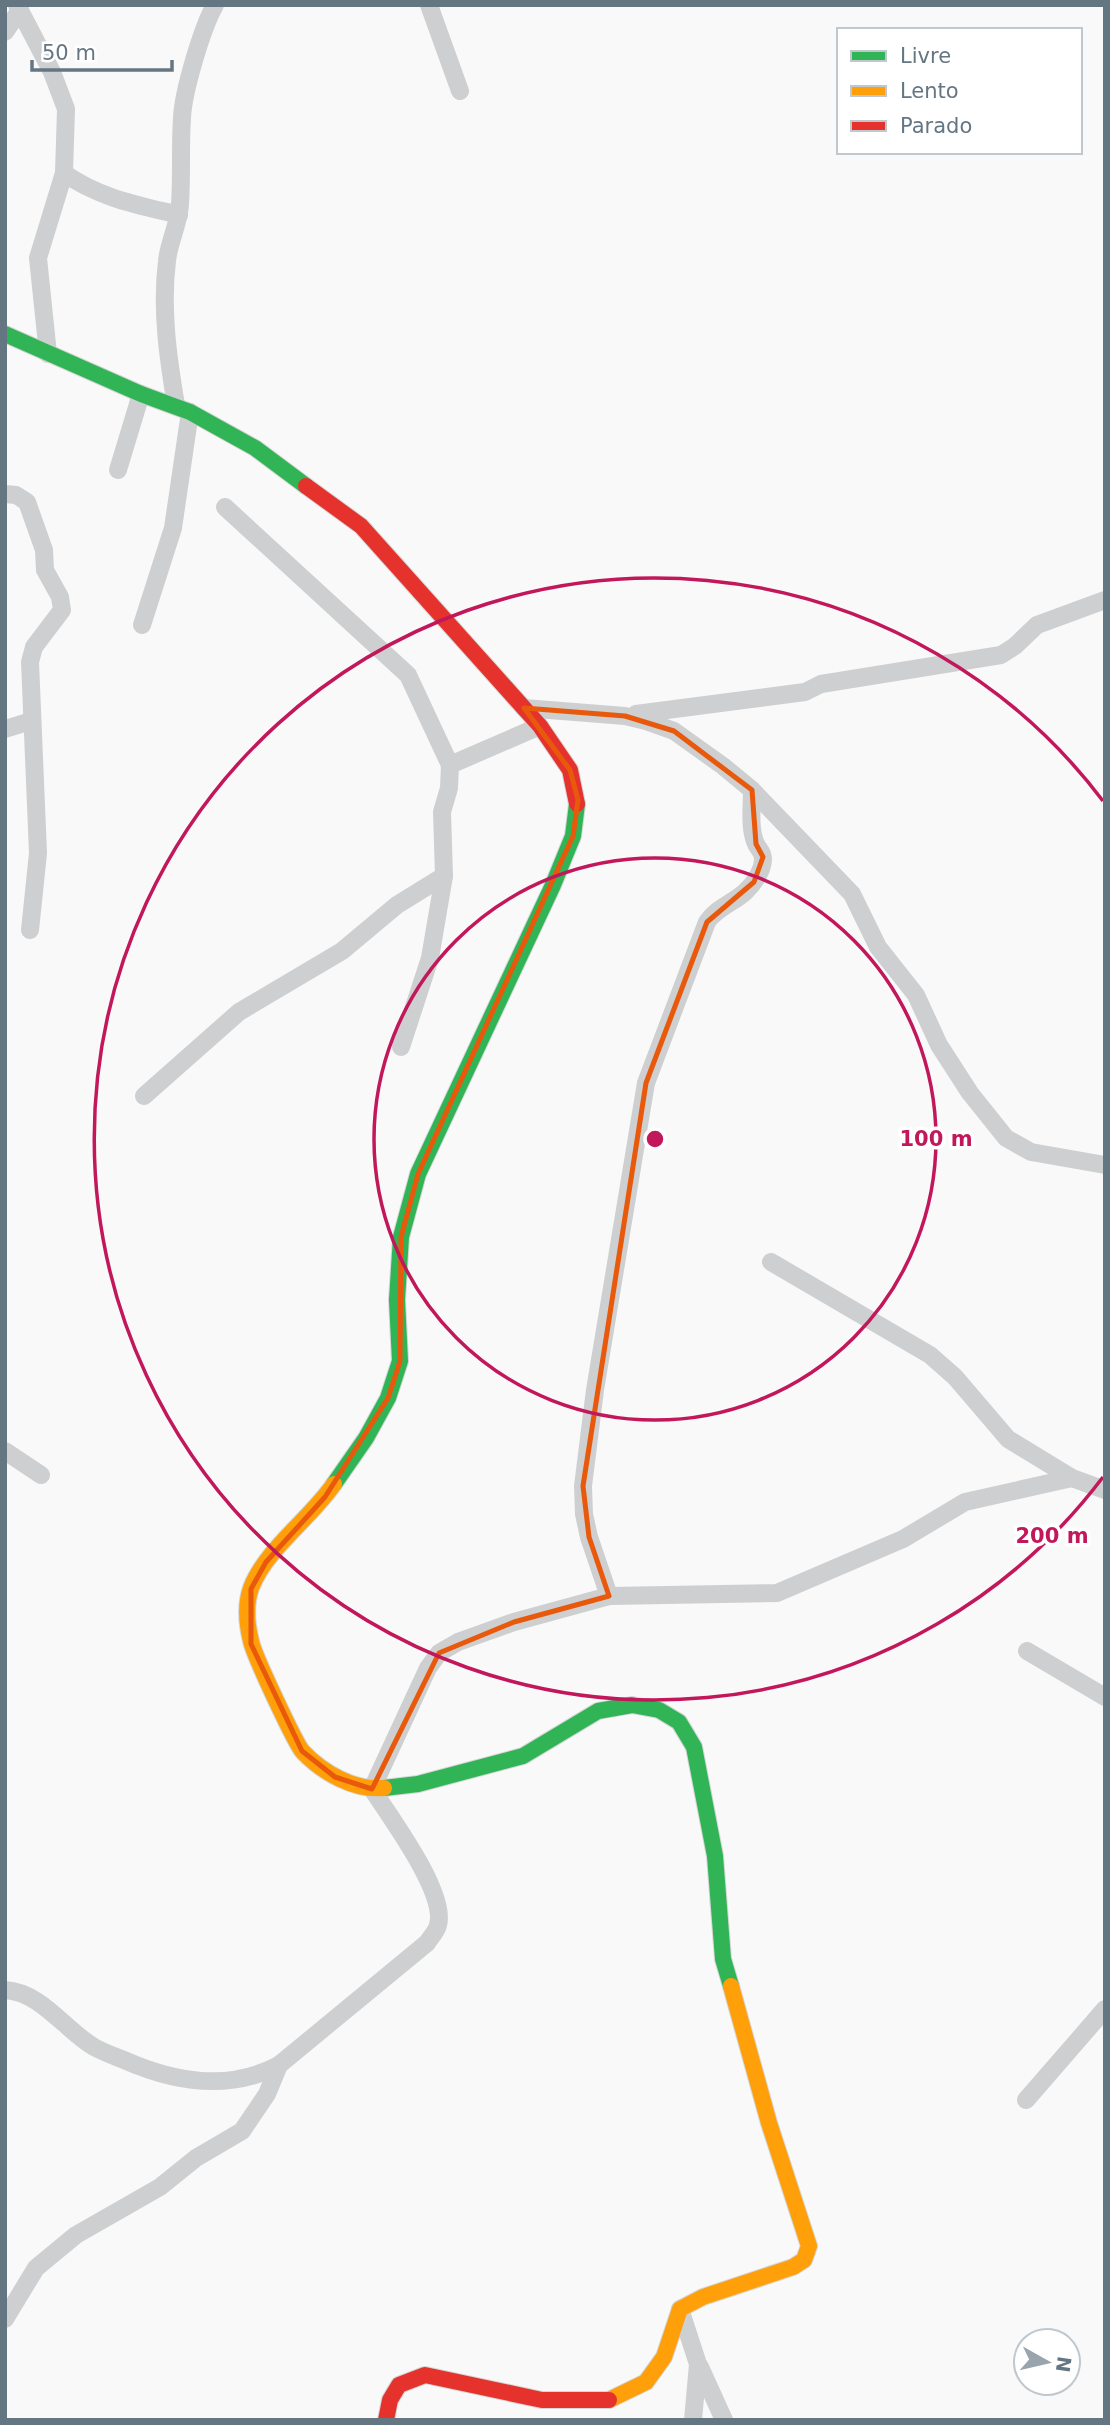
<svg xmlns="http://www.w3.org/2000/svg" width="1110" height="2425" font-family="'DejaVu Sans',sans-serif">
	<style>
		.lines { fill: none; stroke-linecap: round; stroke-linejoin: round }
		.fast-casing { stroke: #d5d6d7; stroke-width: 18 }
		.slow-casing { stroke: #d5d6d7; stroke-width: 18 }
		.jam-casing { stroke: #d5d6d7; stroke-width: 18 }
		.street { stroke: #cecfd0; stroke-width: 18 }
		.fast { stroke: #30b455; stroke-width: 16 }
		.slow { stroke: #ff9f0a; stroke-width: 16 }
		.jam { stroke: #e5322d; stroke-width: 16 }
		.marked { fill: none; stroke: #e8590c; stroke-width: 5; stroke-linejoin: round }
		.ring { fill: none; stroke: #c2185b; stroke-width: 3.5 }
		.centre { fill: #c2185b; stroke: #fff; stroke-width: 3.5 }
		.ring-label { font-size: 21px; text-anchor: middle; font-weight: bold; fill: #c2185b; stroke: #fff; stroke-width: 7; stroke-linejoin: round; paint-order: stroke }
	</style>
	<rect width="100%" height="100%" fill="#f9f9f9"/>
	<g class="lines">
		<defs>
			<g id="fast">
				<polyline points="5,334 141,394 190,412 255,448 306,486"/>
				<polyline points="334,1484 366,1438 388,1398 400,1361 397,1300 401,1237 418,1174 553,885 573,836 577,804"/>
				<polyline points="384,1788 418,1784 523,1756 598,1711 632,1705 659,1710 679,1722 694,1747 715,1856 723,1959 731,1986"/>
			</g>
			<g id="slow">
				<path d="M334 1484C310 1519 266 1549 251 1588 245 1605 247 1625 251 1641 253 1653 296 1745 303 1752 323 1773 355 1791 384 1788"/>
				<polyline points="609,2400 646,2382 664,2357 680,2309 703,2297 793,2267 804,2260 809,2246 769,2123 731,1986"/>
			</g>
			<g id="jam">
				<polyline points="306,486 361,526 540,726 570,770 577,804"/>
				<polyline points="386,2420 390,2400 399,2385 425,2375 542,2400 609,2400"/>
			</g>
		</defs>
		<use href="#fast" class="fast-casing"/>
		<use href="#slow" class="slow-casing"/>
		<use href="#jam" class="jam-casing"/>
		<g class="street">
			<path d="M17 5 52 72 66 109 64 173C99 198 138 205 179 215"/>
			<polyline points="429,5 460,91"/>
			<polyline points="5,32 20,10"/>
			<polyline points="48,354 38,258 64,173"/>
			<path d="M176 405C168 358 161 309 167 261 169 241 179 224 180 204 182 175 180 146 182 118 183 92 202 28 215 5"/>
			<polyline points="118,470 141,394"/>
			<polyline points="5,494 16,495 27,502 44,550 45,570 60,597 62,610 34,647 30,662 38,853 30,930"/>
			<polyline points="225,507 408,675 450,765"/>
			<polyline points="142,625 173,528 190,412"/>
			<polyline points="524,708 625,716 646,721 674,731 723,766 752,790 852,894 878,947 916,995 939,1045 970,1093 1006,1138 1031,1152 1105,1165"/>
			<polyline points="636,714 805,692 821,684 1001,655 1015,646 1037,625 1105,600"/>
			<polyline points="5,729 31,721"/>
			<polyline points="401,1047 430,958 444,876 442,812 449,788 450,765 540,726"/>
			<polyline points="144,1096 239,1012 342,951 397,905 444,876"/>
			<polyline points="771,1262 930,1355 955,1377 1008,1439 1072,1478 1105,1490"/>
			<polyline points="5,1451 41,1475"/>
			<path d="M609 1596 589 1537 584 1514 583 1486 595 1390 646 1083 707 922C716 908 733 903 745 892 754 884 763 870 763 859 763 852 759 850 756 844 749 829 752 806 752 790"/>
			<polyline points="1027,1651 1105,1697"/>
			<path d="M5 1990C41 1992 65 2030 94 2047 103 2052 114 2056 124 2060 174 2082 228 2092 279 2065L427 1943C430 1938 437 1931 438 1925 447 1893 390 1817 372 1789L428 1668 439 1653 458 1642 514 1622 609 1596 777 1593 903 1539 965 1502 1072 1478"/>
			<polyline points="1026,2100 1105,2009"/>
			<polyline points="680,2309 698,2364 693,2420"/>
			<polyline points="5,2319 36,2268 76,2235 160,2187 196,2158 242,2131 267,2094 279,2065"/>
			<polyline points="700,2367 724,2420"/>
		</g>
		<use href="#fast" class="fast"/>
		<use href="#slow" class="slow"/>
		<use href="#jam" class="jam"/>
	</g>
	<path class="marked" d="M524 708 625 716 674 731 752 790 756 844 763 857 754 882 707 922 646 1083 583 1486 589 1537 609 1596 514 1622 439 1653 372 1789 335 1777 302 1751 251 1644V1589L266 1562 325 1497 388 1398 400 1361 401 1237 418 1174 573 836 578 800 570 770Z"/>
	<g class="ring">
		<circle cx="655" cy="1139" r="281"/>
		<path d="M1103 1477A561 561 0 1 1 1103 801"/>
	</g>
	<circle cx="655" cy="1139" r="10" class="centre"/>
	<g class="ring-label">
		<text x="936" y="1146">100 m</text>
		<text x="1052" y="1543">200 m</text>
	</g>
	<rect width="1110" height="2425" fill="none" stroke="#657683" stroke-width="14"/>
	<rect x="837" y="28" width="245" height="126" fill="#ffffff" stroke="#c1c8cd" stroke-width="2"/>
	<rect x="851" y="51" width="35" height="10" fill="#30b455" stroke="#c1c8cd" stroke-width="2"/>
	<text x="900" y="63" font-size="21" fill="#657683">Livre</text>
	<rect x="851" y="86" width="35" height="10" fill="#ff9f0a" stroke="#c1c8cd" stroke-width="2"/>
	<text x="900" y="98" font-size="21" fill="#657683">Lento</text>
	<rect x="851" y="121" width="35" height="10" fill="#e5322d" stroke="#c1c8cd" stroke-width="2"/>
	<text x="900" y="133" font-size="21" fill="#657683">Parado</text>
	<g transform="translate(1047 2362) rotate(98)"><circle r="33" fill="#ffffff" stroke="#c1c8cd" stroke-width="2"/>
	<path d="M0-5L12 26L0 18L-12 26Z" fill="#99a4ac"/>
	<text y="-10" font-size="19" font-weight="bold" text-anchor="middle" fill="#657683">N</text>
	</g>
	<path d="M32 60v10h140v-10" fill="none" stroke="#657683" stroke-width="3.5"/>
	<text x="42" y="60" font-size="21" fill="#657683" stroke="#ffffff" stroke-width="5" paint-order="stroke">50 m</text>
</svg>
